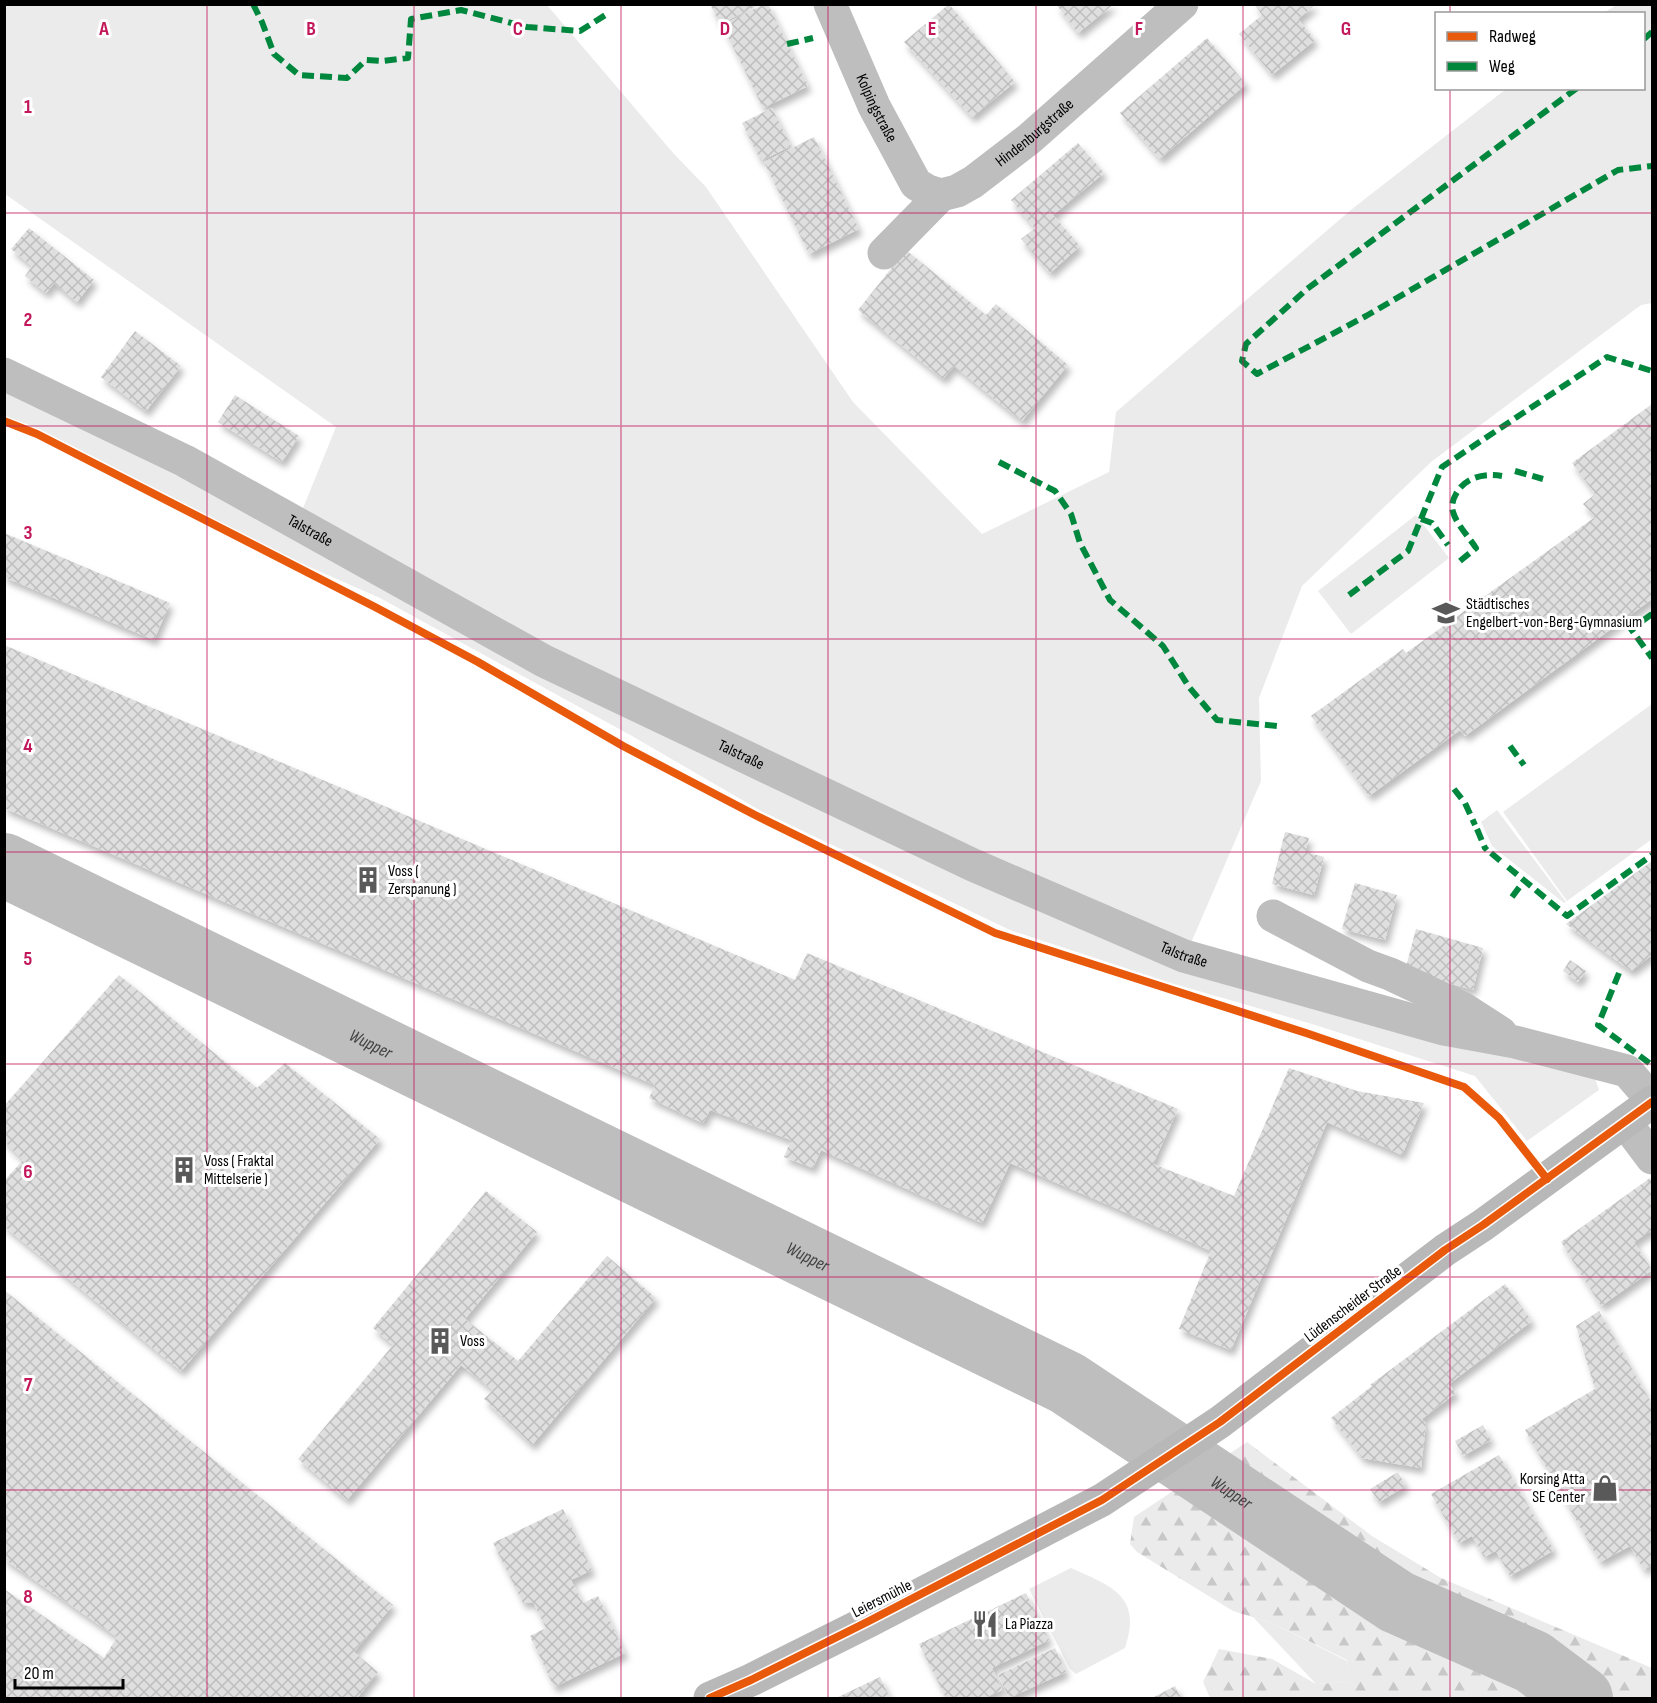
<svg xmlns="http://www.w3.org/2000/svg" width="1657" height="1703" font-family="'Sofia Sans Condensed',sans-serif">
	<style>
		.grass { fill: #ebebeb }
		.forest { fill: url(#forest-firs) }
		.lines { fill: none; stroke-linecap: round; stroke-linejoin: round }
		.stream { stroke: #bebebe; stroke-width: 10 }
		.river { stroke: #bebebe; stroke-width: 64 }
		.building { fill: url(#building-cross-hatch); filter: url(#shadow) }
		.minor { stroke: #bebebe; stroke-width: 33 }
		.secondary { stroke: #b8b8b8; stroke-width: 33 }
		.quiet { stroke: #00873e; stroke-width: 6; stroke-dasharray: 12 6; stroke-linecap: butt }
		.cycleway-casing { stroke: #fff; stroke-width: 11 }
		.cycleway { stroke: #e8590c; stroke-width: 8 }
		.grid { fill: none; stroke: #c2185b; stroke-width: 1.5; stroke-opacity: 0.55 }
		.labels { text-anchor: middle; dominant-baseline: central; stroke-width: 6; stroke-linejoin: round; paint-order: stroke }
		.street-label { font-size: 16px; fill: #000; stroke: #fff }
		.poi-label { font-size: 16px; fill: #000; stroke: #fff; text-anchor: start }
		.water-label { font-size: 18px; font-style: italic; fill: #434343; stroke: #fff }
		.grid-label { font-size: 20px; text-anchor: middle; font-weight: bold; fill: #c2185b; stroke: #fff; stroke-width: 6; stroke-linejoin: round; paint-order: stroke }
	</style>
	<defs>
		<pattern id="forest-firs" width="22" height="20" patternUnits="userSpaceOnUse" patternTransform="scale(1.5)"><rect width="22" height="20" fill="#ebebeb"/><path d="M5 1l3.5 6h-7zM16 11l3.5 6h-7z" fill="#c8c8c8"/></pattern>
		<pattern id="building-cross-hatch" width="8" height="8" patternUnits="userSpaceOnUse" patternTransform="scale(1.5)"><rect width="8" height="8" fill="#dfdfdf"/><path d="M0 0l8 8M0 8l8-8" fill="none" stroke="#bebebe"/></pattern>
		<filter id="shadow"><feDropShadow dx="3.5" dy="6" stdDeviation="3" flood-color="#0004"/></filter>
	</defs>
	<rect width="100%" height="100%" fill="#fff"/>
	<g class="grass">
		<polygon points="5,5 547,5 674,154 706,187 853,402 982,534 1109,472 1116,412 1352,209 1506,89 1644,88 1644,14 1604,13 1616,5 1652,5 1652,303 1641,305 1431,462 1302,586 1259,698 1261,781 1181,966 1595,1078 1599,1090 1527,1141 1475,1076 1312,1024 1171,983 1010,930 761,811 632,736 380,598 298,562 38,431 5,417 4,374 297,523 336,427 5,194"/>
		<polygon points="1416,515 1449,558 1351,634 1318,591"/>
		<polygon points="1652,704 1652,839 1567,901 1503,812"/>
		<polygon points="1497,810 1566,902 1564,903 1492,846 1481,822"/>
		<path d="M1071 1568C1111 1586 1143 1596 1125 1648L1076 1674 1070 1669 1029 1589Z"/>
		<polygon points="1253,1617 1272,1623 1347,1661 1351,1682 1316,1684"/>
	</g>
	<polygon class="forest" points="1247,1442 1372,1536 1441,1578 1652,1668 1652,1698 1210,1698 1203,1682 1219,1649 1272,1659 1316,1684 1350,1682 1347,1660 1272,1623 1233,1611 1137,1552 1130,1544 1134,1517"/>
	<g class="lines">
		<polyline class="stream" points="1553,1698 1574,1694"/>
		<path class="river" id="s1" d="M4 865 1067 1383 1397 1602 1533 1662 1581 1698"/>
	</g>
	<g class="building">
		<polygon points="710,4 761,4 720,24"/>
		<polygon points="764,4 768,4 808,86 763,108 722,25"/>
		<polygon points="949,4 1015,82 972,117 904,42"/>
		<polygon points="1056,4 1114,4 1078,33"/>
		<polygon points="1254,4 1316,4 1298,19 1315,40 1272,75 1239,34 1262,15"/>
		<polygon points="1207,38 1246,84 1160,159 1120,113"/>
		<polygon points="772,108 791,146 761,161 742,123"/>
		<polygon points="814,137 859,229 809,254 764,162"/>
		<polygon points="1078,143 1104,173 1053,215 1080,246 1050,273 1021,239 1035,228 1011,200"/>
		<polygon points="29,228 94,280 77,302 54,283 46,293 25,276 32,266 11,249"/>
		<polygon points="906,250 986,315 996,304 1068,365 1022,421 954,366 943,379 858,310"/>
		<polygon points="135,331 181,366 146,411 101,377"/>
		<polygon points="235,395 299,436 282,462 218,422"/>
		<polygon points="1652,404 1652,599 1465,736 1460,730 1369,796 1311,716 1403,649 1406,653 1595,517 1583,504 1595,494 1572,463"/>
		<polygon points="4,533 170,603 154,640 4,577"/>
		<polygon points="4,645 795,980 807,953 1178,1109 1153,1164 1234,1196 1289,1068 1357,1091 1424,1103 1402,1155 1327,1122 1231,1350 1179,1329 1211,1251 1109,1205 1010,1163 982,1223 821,1150 813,1168 784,1157 791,1140 710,1110 703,1123 649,1098 655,1085 4,808"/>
		<polygon points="1285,832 1309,838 1305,852 1324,857 1314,895 1272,884"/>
		<polygon points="1652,861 1652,955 1631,971 1566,924"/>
		<polygon points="1355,883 1397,895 1385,940 1342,929"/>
		<polygon points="1416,929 1483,948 1473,990 1405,971"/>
		<polygon points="1570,960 1586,971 1578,982 1563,971"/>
		<polygon points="119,975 257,1088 285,1063 380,1139 181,1371 4,1226 4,1181 23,1160 4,1141 4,1106"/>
		<polygon points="1650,1178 1652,1181 1652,1234 1650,1231 1634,1242 1652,1270 1601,1306 1561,1242"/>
		<polygon points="486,1191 537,1232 465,1319 518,1361 607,1256 656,1298 532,1445 484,1399 493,1390 461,1365 347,1500 298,1459 393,1345 373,1328"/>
		<polygon points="1505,1284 1532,1321 1449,1384 1456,1393 1422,1419 1426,1424 1421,1468 1362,1458 1331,1418 1372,1386 1370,1385"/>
		<polygon points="4,1290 393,1605 354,1652 378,1672 357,1698 4,1698 4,1589 104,1658 117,1637 4,1559"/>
		<polygon points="1599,1311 1652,1404 1652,1565 1644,1570 1630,1546 1600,1562 1525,1430 1595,1389 1576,1326"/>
		<polygon points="1483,1425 1491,1440 1463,1456 1455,1441"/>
		<polygon points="1499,1455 1554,1550 1510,1576 1496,1551 1484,1557 1472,1536 1459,1543 1431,1494"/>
		<polygon points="1398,1472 1406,1486 1379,1502 1370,1489"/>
		<polygon points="563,1509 592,1570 571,1580 583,1603 598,1596 625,1653 554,1687 530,1636 546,1628 533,1602 523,1603 493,1543"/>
		<polygon points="1026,1593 1049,1640 992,1668 1002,1690 984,1698 946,1698 919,1644"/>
		<polygon points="1055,1648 1066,1672 1009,1698 998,1675"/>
		<polygon points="880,1677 890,1698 836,1698"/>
		<polygon points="1175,1686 1181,1698 1152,1698"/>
	</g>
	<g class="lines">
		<g class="minor">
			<path id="s2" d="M830 4 874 106 916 184 928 191 941 195"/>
			<path id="s3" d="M884 253 941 195 957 191 973 182 1029 139 1182 4"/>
			<path id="s4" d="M4 374 185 461 544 661 973 865 1184 956 1444 1029 1515 1042 1627 1071 1652 1100"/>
			<polyline points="1273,916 1368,966 1390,974 1464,1009 1501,1033"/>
			<polyline points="1625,1122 1652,1158"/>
		</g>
		<polyline class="secondary" points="710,1698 751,1680 869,1621 1102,1500 1220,1422 1445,1250 1483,1225 1652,1102"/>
		<g class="quiet">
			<polyline points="253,4 262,22 274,54 299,75 347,78 366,60 382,61 408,58 411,19 461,10 527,27 580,31 607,14"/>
			<polyline points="1644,39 1652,32"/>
			<polyline points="787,44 813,38"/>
			<polyline points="1577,88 1307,289 1246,344 1242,361 1257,374 1366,316 1618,170 1652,166"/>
			<polyline points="999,462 1055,491 1071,514 1080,543 1110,600 1163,646 1189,687 1217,720 1277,726"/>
			<polyline points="1515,471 1543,479"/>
			<polyline points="1421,519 1432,523 1448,545"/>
			<path d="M1460 561 1476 548C1469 537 1457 525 1453 512 1451 506 1453 499 1456 494 1465 477 1484 473 1502 476"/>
			<polyline points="1349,595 1408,551 1442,467 1607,357 1652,371"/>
			<polyline points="1652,614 1631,629 1652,658"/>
			<polyline points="1510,746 1524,765"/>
			<polyline points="1454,789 1465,803 1475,825"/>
			<polyline points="1477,829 1485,848 1487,850"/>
			<polyline points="1491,853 1504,864"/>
			<polyline points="1508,867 1567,916 1652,855"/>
			<polyline points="1512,897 1524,881"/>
			<polyline points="1619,973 1598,1025 1652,1065"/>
		</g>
		<defs>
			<g id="cycleway">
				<polyline points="4,421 37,434 375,607 478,662 623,746 755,815 995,933 1306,1033 1464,1087 1499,1118 1547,1179"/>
				<polyline points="710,1698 751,1680 869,1621 1102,1500 1220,1422 1445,1250 1483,1225 1652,1102"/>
			</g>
		</defs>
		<use href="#cycleway" class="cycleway-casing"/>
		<use href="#cycleway" class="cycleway"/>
	</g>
	<path class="grid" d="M207 4V1698M414 4V1698M621 4V1698M828 4V1698M1036 4V1698M1243 4V1698M1450 4V14M1450 88V1698M4 213H1652M4 426H1652M4 639H1652M4 852H1652M4 1064H1652M4 1277H1652M4 1490H1652"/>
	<defs>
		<symbol id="school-bare" viewBox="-9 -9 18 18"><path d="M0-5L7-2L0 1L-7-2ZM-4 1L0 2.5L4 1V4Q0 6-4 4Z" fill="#595959" stroke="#fff" stroke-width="2.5" paint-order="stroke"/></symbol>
		<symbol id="building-bare" viewBox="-9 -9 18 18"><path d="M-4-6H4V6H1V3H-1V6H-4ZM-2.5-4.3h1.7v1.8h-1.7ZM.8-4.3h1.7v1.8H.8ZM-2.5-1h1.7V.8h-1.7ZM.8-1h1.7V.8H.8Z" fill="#595959" stroke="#fff" stroke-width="2.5" paint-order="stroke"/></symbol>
		<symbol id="shop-bare" viewBox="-9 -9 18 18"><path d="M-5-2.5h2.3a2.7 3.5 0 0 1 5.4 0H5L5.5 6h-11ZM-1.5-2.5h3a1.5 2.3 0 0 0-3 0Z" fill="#595959" stroke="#fff" stroke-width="2.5" paint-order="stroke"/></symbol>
		<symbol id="restaurant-bare" viewBox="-9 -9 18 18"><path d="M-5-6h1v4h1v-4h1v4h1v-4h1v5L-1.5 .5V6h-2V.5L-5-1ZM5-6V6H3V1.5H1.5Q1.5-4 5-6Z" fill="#595959" stroke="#fff" stroke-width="2.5" paint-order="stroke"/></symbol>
	</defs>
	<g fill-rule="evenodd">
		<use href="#school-bare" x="1427" y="594" width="38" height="38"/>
		<use href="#building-bare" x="349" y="861" width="38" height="38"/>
		<use href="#building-bare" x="165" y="1151" width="38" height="38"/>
		<use href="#building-bare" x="421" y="1322" width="38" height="38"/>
		<use href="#shop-bare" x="1586" y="1469" width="38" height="38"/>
		<use href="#restaurant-bare" x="966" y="1605" width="38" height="38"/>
	</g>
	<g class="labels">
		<g class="street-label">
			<text stroke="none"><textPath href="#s2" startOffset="114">Kolpingstraße</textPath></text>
			<text stroke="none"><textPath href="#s3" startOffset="195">Hindenburgstraße</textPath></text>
			<text stroke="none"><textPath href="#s4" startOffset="344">Talstraße</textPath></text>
			<text stroke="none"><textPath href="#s4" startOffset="830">Talstraße</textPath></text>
			<text stroke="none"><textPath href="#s4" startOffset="1316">Talstraße</textPath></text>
			<text transform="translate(1353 1304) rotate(-37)">Lüdenscheider Straße</text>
			<text transform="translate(882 1599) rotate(-27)">Leiersmühle</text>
		</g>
		<g class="poi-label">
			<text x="1466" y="604">Städtisches<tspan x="1466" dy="18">Engelbert-von-Berg-Gymnasium</tspan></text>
			<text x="388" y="871">Voss (<tspan x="388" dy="18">Zerspanung )</tspan></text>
			<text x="204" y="1161">Voss ( Fraktal<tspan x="204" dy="18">Mittelserie )</tspan></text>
			<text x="460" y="1341">Voss</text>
			<text x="1585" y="1479" text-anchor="end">Korsing Atta<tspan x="1585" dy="18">SE Center</tspan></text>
			<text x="1005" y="1624">La Piazza</text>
		</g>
		<g class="water-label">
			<text stroke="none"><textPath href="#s1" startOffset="408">Wupper</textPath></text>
			<text stroke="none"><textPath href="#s1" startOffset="894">Wupper</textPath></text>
			<text stroke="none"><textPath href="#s1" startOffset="1380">Wupper</textPath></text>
		</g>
	</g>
	<g class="grid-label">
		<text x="104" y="35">A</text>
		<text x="311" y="35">B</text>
		<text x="518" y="35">C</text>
		<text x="725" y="35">D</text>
		<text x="932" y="35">E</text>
		<text x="1139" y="35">F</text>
		<text x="1346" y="35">G</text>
		<text x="28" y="113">1</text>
		<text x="28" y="326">2</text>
		<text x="28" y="539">3</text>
		<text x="28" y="752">4</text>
		<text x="28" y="965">5</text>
		<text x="28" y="1178">6</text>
		<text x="28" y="1391">7</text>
		<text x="28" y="1603">8</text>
	</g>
	<rect width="1657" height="1703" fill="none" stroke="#000000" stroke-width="12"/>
	<rect x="1435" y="12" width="210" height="78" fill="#ffffff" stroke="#999999" stroke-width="1.5"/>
	<rect x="1447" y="32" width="30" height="9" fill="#e8590c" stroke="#999999" stroke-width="1.5"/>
	<text x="1489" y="42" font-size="18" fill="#000000">Radweg</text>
	<rect x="1447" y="62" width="30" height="9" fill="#00873e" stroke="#999999" stroke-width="1.5"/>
	<text x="1489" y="72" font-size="18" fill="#000000">Weg</text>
	<path d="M15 1679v9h108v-9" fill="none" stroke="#000000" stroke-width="3"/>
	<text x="24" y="1679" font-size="18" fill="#000000" stroke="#ffffff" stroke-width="4.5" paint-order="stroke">20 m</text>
</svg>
